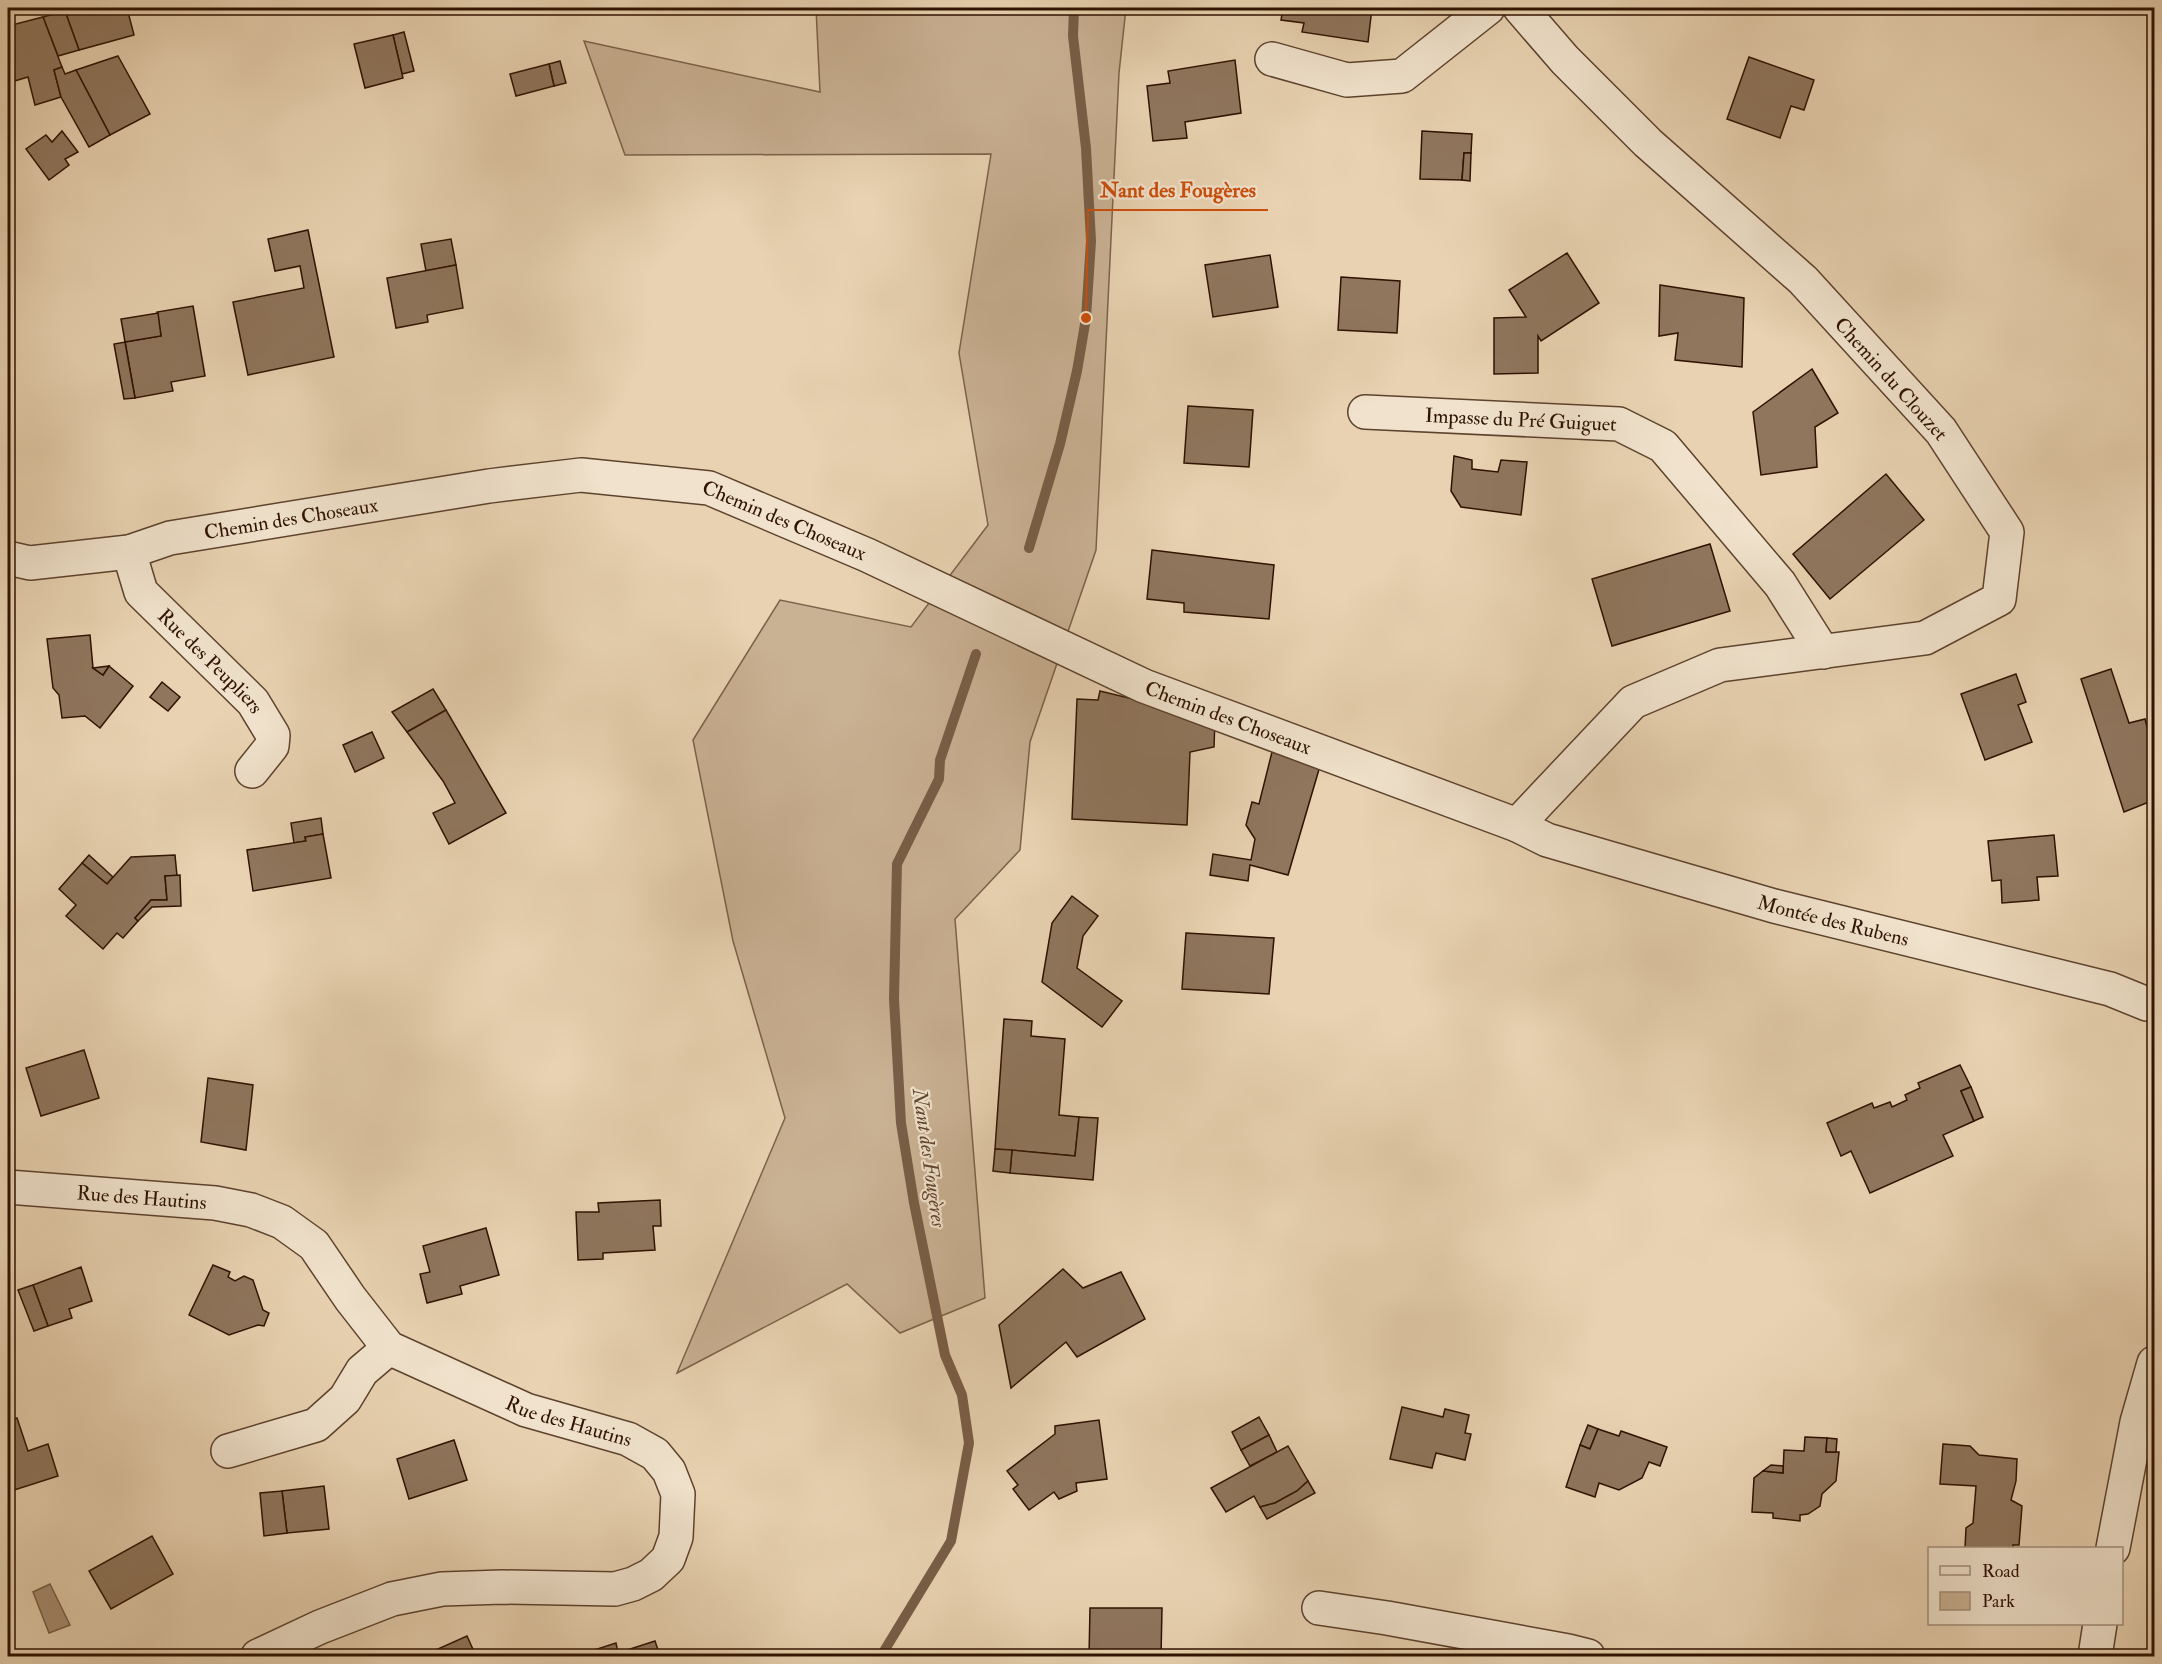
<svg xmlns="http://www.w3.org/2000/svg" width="2162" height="1664" font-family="'IM FELL Double Pica',serif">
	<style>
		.green { fill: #c9b193; stroke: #7c624a; stroke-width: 1.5 }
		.water { fill: #a99175; stroke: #785e47; stroke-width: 1.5 }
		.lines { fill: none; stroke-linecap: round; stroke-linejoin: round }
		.stream { stroke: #785e47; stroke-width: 10 }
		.building { fill: #8f765d; stroke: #2f1201; stroke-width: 1.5 }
		.minor-casing { stroke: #5d422d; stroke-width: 36 }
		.minor { stroke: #f0e2cc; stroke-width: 33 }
		.labels { text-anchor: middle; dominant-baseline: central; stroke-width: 4.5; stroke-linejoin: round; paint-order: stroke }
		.street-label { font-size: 20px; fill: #2f1201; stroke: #f0e2cc }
		.water-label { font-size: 21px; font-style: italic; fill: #60452f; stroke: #f0e2cc }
		.leader { fill: none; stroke: #cc4e0a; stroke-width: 2 }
		.callout-dot { fill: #cc4e0a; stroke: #f0e2cc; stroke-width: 2 }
		.callout-label { font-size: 21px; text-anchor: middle; font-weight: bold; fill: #cc4e0a; stroke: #f0e2cc; stroke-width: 4.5; stroke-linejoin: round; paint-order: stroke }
	</style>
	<rect width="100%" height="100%" fill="#e8d2b1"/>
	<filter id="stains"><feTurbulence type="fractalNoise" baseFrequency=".00333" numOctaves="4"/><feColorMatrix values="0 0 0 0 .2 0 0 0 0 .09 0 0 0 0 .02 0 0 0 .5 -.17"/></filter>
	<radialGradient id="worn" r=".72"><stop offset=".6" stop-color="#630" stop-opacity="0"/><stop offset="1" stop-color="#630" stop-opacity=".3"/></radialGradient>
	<polygon class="green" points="816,8 1126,8 1119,73 1096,550 1030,742 1020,850 955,919 985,1298 900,1333 847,1284 677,1373 785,1118 733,941 693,740 780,600 911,627 988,525 959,353 991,154 625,155 584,41 820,92"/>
	<polygon class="water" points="50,1584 70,1625 49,1633 33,1592"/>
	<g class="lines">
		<g class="stream">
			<polyline points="1029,548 1060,444 1077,371 1086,318 1091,241 1086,148 1073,36 1074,8"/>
			<polyline points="881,1656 951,1541 969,1443 962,1395 945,1355 914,1203 901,1123 894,999 897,864 939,779 940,760 976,654"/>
		</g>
	</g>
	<g class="building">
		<polygon points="76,8 127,8 134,35 79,50 65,11"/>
		<polygon points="1283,8 1372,8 1368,42 1302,32 1304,23 1281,20"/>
		<polygon points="65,11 79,50 58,56 43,17"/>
		<polygon points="43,17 62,67 54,70 61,97 35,105 28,77 8,83 8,26"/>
		<polygon points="404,32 414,71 402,74 393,35"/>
		<polygon points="393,35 403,78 365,88 354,44"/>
		<polygon points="118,56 150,114 110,135 76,70"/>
		<polygon points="1749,57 1814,80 1804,110 1791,106 1780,138 1727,119"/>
		<polygon points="1235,60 1241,113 1185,122 1187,138 1153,141 1147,86 1170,83 1168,71"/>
		<polygon points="560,61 566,83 554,86 549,64"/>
		<polygon points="549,64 554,86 516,96 510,74"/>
		<polygon points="62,67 65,74 76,70 110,135 89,147 61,97 54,70"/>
		<polygon points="62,131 78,152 65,159 69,165 49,180 26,149 46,135 52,142"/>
		<polygon points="1422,131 1472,134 1471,153 1464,153 1462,180 1420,179"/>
		<polygon points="1464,153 1471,153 1470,181 1462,180"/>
		<polygon points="308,230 334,357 248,375 233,302 304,288 300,266 275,271 268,239"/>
		<polygon points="451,239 456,265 426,271 421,244"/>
		<polygon points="1567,253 1599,303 1541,341 1538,336 1538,373 1494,374 1494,318 1526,317 1509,290"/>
		<polygon points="1270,255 1278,307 1213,317 1205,265"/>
		<polygon points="456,265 463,308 427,315 428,322 396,328 387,278"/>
		<polygon points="1341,277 1400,281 1397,333 1338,330"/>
		<polygon points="1660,285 1744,298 1742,367 1675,360 1678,333 1659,336"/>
		<polygon points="193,306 205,376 171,382 173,391 135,398 125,342 161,336 157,312"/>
		<polygon points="158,313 161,336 125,342 121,319"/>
		<polygon points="125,342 135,398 124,399 114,344"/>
		<polygon points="1812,369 1838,413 1815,427 1817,467 1761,475 1753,412"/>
		<polygon points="1188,406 1253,410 1249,467 1184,463"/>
		<polygon points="1454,456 1472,460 1472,469 1498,472 1501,460 1527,462 1521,515 1461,507 1451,491"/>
		<polygon points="1886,474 1924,520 1830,599 1793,554"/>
		<polygon points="1710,544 1730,611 1612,646 1592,579"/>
		<polygon points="1152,550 1274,565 1269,619 1184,612 1184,603 1147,599"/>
		<polygon points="90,635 93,668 103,675 109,666 133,686 100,728 85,716 62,718 59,695 53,688 47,639"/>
		<polygon points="109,666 103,675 93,668"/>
		<polygon points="2111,669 2129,723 2145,719 2154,753 2154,800 2124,812 2081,679"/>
		<polygon points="2016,674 2026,702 2018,705 2032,742 1985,760 1961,694"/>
		<polygon points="162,682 180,697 168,711 150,697"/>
		<polygon points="433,689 446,710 407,732 392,712"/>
		<polygon points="1100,691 1215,719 1214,747 1190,752 1187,825 1072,819 1077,699 1098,700"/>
		<polygon points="446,710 506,813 449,844 433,813 455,803 443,781 407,732"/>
		<polygon points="372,732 384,758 355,772 343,745"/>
		<polygon points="1272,752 1320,766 1288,875 1250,865 1248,881 1210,875 1213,854 1251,860 1255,839 1246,825 1252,802 1259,804"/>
		<polygon points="321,818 323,834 305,837 306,841 294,843 291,823"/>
		<polygon points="323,834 331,878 253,891 247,850 306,841 305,837"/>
		<polygon points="2054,835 2058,876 2037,877 2039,900 2002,903 2001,880 1992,881 1988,841"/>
		<polygon points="89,855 113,877 107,884 82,863"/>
		<polygon points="175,855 177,876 165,876 167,900 151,900 135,918 138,921 123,938 117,933 103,949 66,916 76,905 59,889 82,863 107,884 131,857"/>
		<polygon points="180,875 181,906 152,907 138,921 135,918 151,900 167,900 165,876"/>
		<polygon points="1072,896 1098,916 1083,936 1077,968 1122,1001 1102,1027 1042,982 1052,923"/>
		<polygon points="1186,933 1274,938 1269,994 1182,989"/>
		<polygon points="1004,1019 1032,1021 1031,1036 1065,1039 1059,1115 1079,1117 1075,1156 995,1149"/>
		<polygon points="84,1050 99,1098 41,1116 26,1068"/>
		<polygon points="1960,1065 1971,1087 1961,1091 1974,1121 1943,1135 1953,1156 1870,1193 1851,1151 1841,1156 1827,1123 1872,1103 1874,1108 1890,1102 1892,1107 1907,1100 1905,1095 1920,1088 1918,1083"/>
		<polygon points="208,1078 253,1085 246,1150 201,1142"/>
		<polygon points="1971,1087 1983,1117 1974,1121 1961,1091"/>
		<polygon points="1079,1117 1098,1118 1093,1180 1010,1173 1012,1150 1075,1156"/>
		<polygon points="995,1149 1012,1150 1010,1173 993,1171"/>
		<polygon points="660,1200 661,1226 653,1226 655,1250 603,1253 603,1259 578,1260 576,1212 599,1212 598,1203"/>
		<polygon points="486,1228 499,1275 460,1286 462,1294 427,1303 420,1274 430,1272 423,1246"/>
		<polygon points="213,1265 230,1272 228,1277 235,1281 244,1276 253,1280 263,1310 269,1313 264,1326 258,1325 229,1335 189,1315"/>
		<polygon points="81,1267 92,1301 69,1309 72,1318 48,1326 33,1285"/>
		<polygon points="1063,1269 1083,1288 1121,1272 1145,1319 1077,1357 1066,1342 1011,1388 999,1325"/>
		<polygon points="33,1285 48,1326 34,1331 18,1290"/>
		<polygon points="1402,1407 1443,1417 1445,1409 1469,1415 1465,1433 1471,1434 1465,1460 1436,1453 1432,1468 1390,1459"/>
		<polygon points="1259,1417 1269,1435 1241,1450 1232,1432"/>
		<polygon points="17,1418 28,1451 48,1444 58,1476 8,1492 8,1421"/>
		<polygon points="1099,1420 1107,1479 1076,1483 1077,1491 1059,1499 1054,1492 1029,1510 1013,1489 1018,1485 1007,1471 1055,1434 1055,1426"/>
		<polygon points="1588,1425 1598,1429 1590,1449 1580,1445"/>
		<polygon points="1598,1429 1619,1436 1621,1431 1667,1447 1660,1466 1649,1462 1642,1478 1619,1490 1599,1483 1595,1497 1566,1487 1580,1445 1590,1449"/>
		<polygon points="1269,1435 1277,1452 1250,1466 1241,1450"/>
		<polygon points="1805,1437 1827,1438 1826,1452 1839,1452 1836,1481 1822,1494 1820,1506 1808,1514 1800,1515 1800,1521 1773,1518 1773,1513 1752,1512 1754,1478 1763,1471 1783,1473 1784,1450 1804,1451"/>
		<polygon points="1827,1438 1837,1439 1836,1452 1826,1452"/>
		<polygon points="454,1440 467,1480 409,1499 397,1459"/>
		<polygon points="1943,1444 1970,1446 1979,1455 2017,1459 2016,1481 2011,1500 2022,1506 2019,1545 2013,1545 2013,1548 1965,1548 1966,1528 1973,1523 1976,1486 1940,1484"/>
		<polygon points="1288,1446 1308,1481 1297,1491 1275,1503 1260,1507 1254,1496 1226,1512 1211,1488"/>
		<polygon points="1771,1465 1783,1466 1783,1473 1763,1471"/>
		<polygon points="1308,1481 1315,1493 1267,1519 1260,1507 1275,1503 1297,1491"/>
		<polygon points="324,1486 329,1529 287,1533 282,1491"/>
		<polygon points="282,1491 287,1533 264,1536 260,1493"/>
		<polygon points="152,1536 173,1574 111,1609 89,1571"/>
		<polygon points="1090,1608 1162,1608 1161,1656 1143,1656 1143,1652 1109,1651 1107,1652 1107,1656 1089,1656"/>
		<polygon points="467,1636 476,1656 433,1656 431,1652"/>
		<polygon points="655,1641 660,1656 586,1656 585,1653 616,1643 618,1653"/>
		<polygon points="1109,1651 1141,1652 1141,1656 1109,1656"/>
	</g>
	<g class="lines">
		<defs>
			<g id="minor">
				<polyline points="1272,59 1347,80 1402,76 1488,8"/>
				<path id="s1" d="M1365 412 1619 424 1663 446 1780 584 1823 652"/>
				<path id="s2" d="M129 552 141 592 253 702 273 735 272 746 252 771"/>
				<path id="s3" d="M8 558 30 563 129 552 170 538 489 486 581 475 709 488 867 555 1144 686 1517 825 1547 840 1774 906 2110 989 2147 1004 2154 1003"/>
				<polyline points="1517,825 1633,702 1720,665 1925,638 1999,599 2007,532 1941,431 1803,280 1648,143 1565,60 1520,8"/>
				<path id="s4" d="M8 1187 215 1203 251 1210 282 1222 314 1245 350 1298 389 1348 526 1410 628 1439 655 1454 669 1471 678 1494 676 1537 668 1559 651 1575 633 1584 615 1589 502 1587 442 1589 392 1599 320 1627 258 1656"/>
				<polyline points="228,1451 316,1425 345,1399 362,1371 389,1348"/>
				<polyline points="2113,1548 2137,1422 2154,1363"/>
				<polyline points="1319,1608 1387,1618 1568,1651 1588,1656"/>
				<polyline points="2095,1656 2100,1624"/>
			</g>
		</defs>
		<use href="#minor" class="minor-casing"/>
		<use href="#minor" class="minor"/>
	</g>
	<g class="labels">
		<g class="street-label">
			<text transform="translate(1891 379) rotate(48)">Chemin du Clouzet</text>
			<text stroke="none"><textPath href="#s1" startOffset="156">Impasse du Pré Guiguet</textPath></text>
			<text stroke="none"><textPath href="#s3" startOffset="288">Chemin des Choseaux</textPath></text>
			<text stroke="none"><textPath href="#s3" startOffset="792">Chemin des Choseaux</textPath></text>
			<text stroke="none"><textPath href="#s2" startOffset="140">Rue des Peupliers</textPath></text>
			<text stroke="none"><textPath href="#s3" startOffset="1278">Chemin des Choseaux</textPath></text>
			<text stroke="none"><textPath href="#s3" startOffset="1917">Montée des Rubens</textPath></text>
			<text stroke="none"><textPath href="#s4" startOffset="134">Rue des Hautins</textPath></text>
			<text stroke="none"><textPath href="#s4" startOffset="639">Rue des Hautins</textPath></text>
		</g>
		<g class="water-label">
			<text transform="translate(929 1158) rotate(82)">Nant des Fougères</text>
		</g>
	</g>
	<path class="leader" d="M1086 318L1088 210H1268"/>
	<circle class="callout-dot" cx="1086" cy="318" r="6"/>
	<g class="callout-label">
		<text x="1178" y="197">Nant des Fougères</text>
	</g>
	<rect width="2162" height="1664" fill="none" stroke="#e8d2b1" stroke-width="30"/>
	<rect x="9" y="9" width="2144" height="1646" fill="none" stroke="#2f1201" stroke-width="3"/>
	<rect x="15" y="15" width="2132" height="1634" fill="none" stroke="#2f1201" stroke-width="1.5"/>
	<rect x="1928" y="1547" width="195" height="78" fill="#f0e2cc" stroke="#a38f7b" stroke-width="1.5"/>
	<rect x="1940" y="1566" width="30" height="9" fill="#f0e2cc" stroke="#a38f7b" stroke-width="1.5"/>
	<text x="1982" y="1577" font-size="18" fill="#2f1201">Road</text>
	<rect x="1940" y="1592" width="30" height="18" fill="#c9b193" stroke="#a38f7b" stroke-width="1.5"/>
	<text x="1982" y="1607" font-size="18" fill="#2f1201">Park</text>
	<rect width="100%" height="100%" filter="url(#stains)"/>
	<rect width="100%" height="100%" fill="url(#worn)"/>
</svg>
